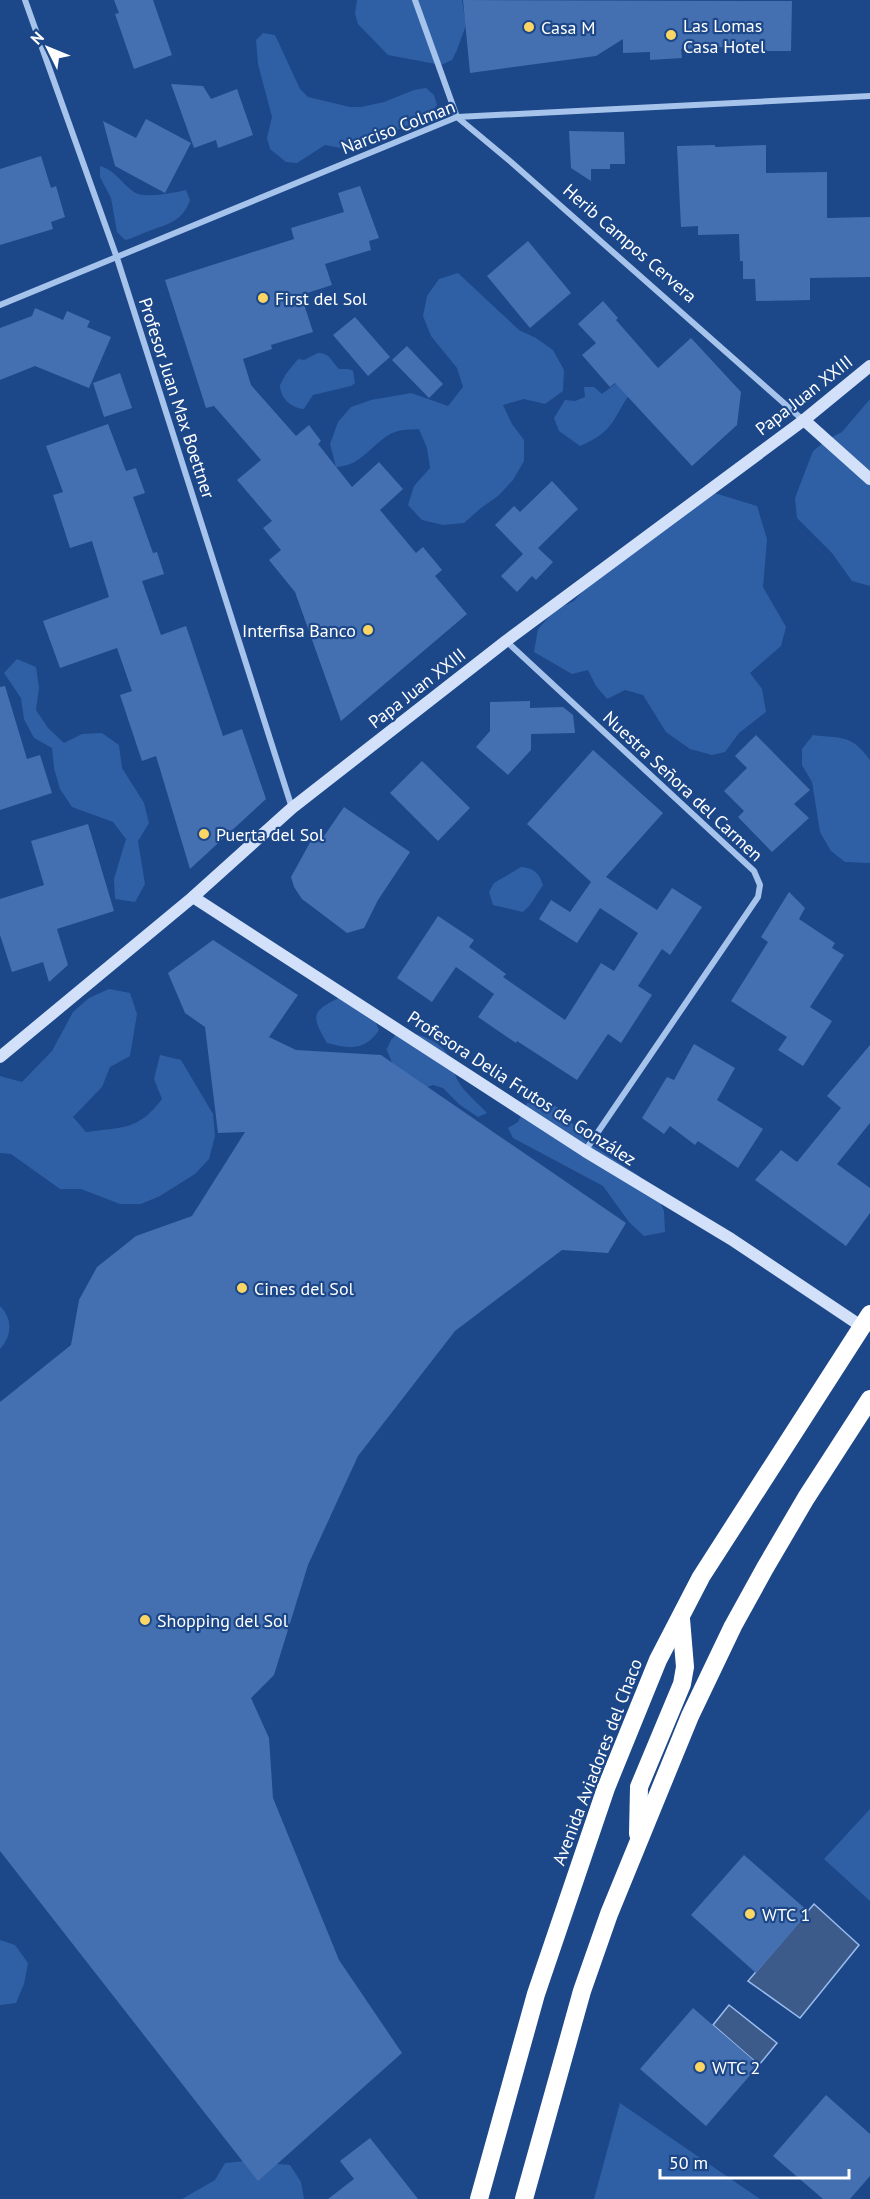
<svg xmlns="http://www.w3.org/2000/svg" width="870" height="2199" font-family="'PT Sans',sans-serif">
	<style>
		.green { fill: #2f60a6 }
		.water { fill: #3c5b8b; stroke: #99bdee; stroke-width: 1.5 }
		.building { fill: #4470b1 }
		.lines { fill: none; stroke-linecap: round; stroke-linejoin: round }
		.street { stroke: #a6c3ec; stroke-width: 6 }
		.secondary { stroke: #d2e1f9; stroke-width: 12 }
		.highway { stroke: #fff; stroke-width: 18 }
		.poi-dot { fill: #fcd664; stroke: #1c4788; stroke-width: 2 }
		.labels { text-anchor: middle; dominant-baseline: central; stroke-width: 4.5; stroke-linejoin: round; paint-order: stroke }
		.poi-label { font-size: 18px; fill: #fff; stroke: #1c4788; text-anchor: start }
		.street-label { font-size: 18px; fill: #fff; stroke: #1c4788 }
	</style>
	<rect width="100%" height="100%" fill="#1c4788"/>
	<g class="green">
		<polygon points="357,0 462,0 466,25 457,50 452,60 441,65 388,55 358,24 355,14"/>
		<polygon points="263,33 275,35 300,89 308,97 350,107 361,107 384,102 414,90 426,88 434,95 437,105 430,114 422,120 387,134 375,135 356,148 346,149 325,145 297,163 286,162 270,149 267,138 272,117 258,64 256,40"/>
		<path d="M100 166C115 170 121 183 134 192 143 199 174 193 186 190L190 200C183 221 168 224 149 231 140 234 134 238 125 240L117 232 111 198 100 177Z"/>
		<path d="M458 273 519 330 536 338 553 350 564 370 563 391 545 404 524 399 503 405 512 424 524 440V461L513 480 498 496 481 508 464 523 443 525 422 520 408 505 414 486 430 468 427 448 419 429C411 430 402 429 395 432 372 441 364 466 336 467L330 444 338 422 351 407 371 400 411 393 448 406 463 387 457 368 431 336 423 316 427 296 439 279Z"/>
		<path d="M318 353C329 352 332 362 339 369H349L353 371 355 383 351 386 313 395 304 409C291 408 280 398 280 385L286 374 298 359 304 360Z"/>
		<path d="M619 381 634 389C611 417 618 430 580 446L559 431 554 418 565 400 575 401 585 397 584 387H594L602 394Z"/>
		<polygon points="870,399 870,586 852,581 832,553 797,518 795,498 813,451 828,439 842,432"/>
		<polygon points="708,491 757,506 767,539 763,587 786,627 781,646 750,673 762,689 766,712 739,733 725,752 712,755 690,749 666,732 643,695 625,690 607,699 596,686 588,670 572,674 534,652 538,629 556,609 574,601 588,585"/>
		<polygon points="17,659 36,667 39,688 36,710 48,728 64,743 82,734 102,733 119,745 122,768 144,803 149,823 138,841 145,884 135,902 115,899 114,879 126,839 113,822 72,807 60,789 54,768 52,748 34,738 24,719 21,698 4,673"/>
		<path d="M813 735C843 739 851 734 870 760V863L845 862 831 851 820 832 812 782 802 765V749Z"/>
		<path d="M521 867C534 868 539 873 543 885L530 905 523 912 493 905 489 892 494 883Z"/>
		<path d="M109 989 130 993 137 1014 130 1056 110 1067 102 1087 73 1117 86 1132C122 1127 138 1131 162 1099L154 1079 160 1055 181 1060 213 1114 215 1136 209 1159 195 1174 160 1196 141 1204H120L81 1189H60L11 1154 0 1153V1076L22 1082 52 1051 73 1012 89 998Z"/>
		<path d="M344 995 375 1021 379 1030C365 1051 350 1049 327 1043 309 1013 313 1011 344 995Z"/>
		<path d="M398 1032C418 1032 440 1040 451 1059 454 1066 454 1075 458 1081 465 1093 478 1103 487 1113L478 1117 460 1105 443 1088 433 1085 422 1089 395 1070 386 1048 387 1049 391 1040Z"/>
		<polygon points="527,1103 549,1103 561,1109 586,1141 638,1175 655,1191 664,1211 665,1232 644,1236 629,1222 603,1186 513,1138 508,1128 518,1122"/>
		<path d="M0 1306C13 1319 12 1336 0 1349Z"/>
		<polygon points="870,1809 870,1901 824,1859"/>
		<polygon points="0,1940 15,1945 28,1963 24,1984 16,2003 0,2005"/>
		<polygon points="620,2103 760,2199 594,2199"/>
		<polygon points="245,2161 290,2165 301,2182 304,2199 182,2199 215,2180 225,2163"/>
	</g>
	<g class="water">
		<polygon points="814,1904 859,1945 800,2018 748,1981"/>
		<polygon points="729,2005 777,2043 759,2065 713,2025"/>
	</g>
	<g class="building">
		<polygon points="114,0 153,0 172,55 134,69 115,14 119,13"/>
		<polygon points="463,0 792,1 791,51 746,51 746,46 681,49 682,58 650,60 650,52 623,53 623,39 596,56 470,73"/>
		<polygon points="171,84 203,86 211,99 237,89 253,135 218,148 216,140 194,148"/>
		<polygon points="146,119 191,143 165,193 115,166 103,121 136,138"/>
		<polygon points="569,131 624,132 625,164 610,164 610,169 591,169 591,181 571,168"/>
		<polygon points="715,145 715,147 766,145 766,173 827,172 827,218 870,217 870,277 810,278 810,300 756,301 755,279 743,279 743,261 740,261 739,234 698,235 698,226 681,227 677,146"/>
		<polygon points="41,156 51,188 56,186 65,217 51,222 53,229 0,245 0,169"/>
		<polygon points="360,186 379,238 369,241 371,250 325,264 332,285 301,295 313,332 271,345 272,349 243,359 251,385 296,436 309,425 321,441 318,444 352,487 379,462 403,489 380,510 416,553 423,547 442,570 435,576 467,614 341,721 295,592 269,560 281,550 263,528 272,521 237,480 261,460 214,406 206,408 165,280 294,239 291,228 344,212 338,193"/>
		<polygon points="528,241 571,293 530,328 487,276"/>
		<polygon points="603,301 618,318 616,320 658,368 691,338 741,392 737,425 692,466 615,383 610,387 582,355 596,343 578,324"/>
		<polygon points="35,308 63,320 67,311 90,321 87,327 111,337 89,388 35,366 0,380 0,328 32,316"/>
		<polygon points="355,317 390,357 368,376 333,335"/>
		<polygon points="407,346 443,384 429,398 392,360"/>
		<polygon points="120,373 132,408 104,417 93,383"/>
		<polygon points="108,424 126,471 136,468 145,493 133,497 153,553 157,552 164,574 142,581 161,635 186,626 223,736 242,729 266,799 190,869 156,756 142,761 120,695 132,691 117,648 60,668 43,621 109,597 92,541 70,548 53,495 63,492 46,446"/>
		<polygon points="552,481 578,509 538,548 553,562 536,580 532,576 517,592 501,576 523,554 495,525 514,506 520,512"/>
		<polygon points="5,686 27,759 40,755 52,793 0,810 0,687"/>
		<polygon points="530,701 530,708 563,707 573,715 575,733 531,734 531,750 508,775 476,747 490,731 490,702"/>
		<polygon points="756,735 810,790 794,804 809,818 772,852 738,817 744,811 724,791 747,768 735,756"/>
		<polygon points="593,750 663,813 606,877 657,910 672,888 702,907 670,955 662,949 638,986 652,995 621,1043 608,1034 577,1080 517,1041 516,1043 478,1017 494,994 456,967 432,1002 397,978 438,916 474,940 469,947 506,974 503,977 565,1020 601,963 614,971 638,933 600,908 577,943 539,919 551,900 570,912 591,882 527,824"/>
		<polygon points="422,761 470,808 438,841 390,793"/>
		<polygon points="344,807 410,852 378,900 364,928 347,933 302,899 294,887 291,877 313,837 320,842"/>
		<polygon points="88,824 114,911 57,929 68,965 49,982 43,962 12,972 0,935 0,899 44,885 31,841"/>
		<polygon points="789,892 805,908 799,919 835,943 832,948 844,955 810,1007 832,1021 803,1066 778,1050 787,1037 731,1001 768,942 761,937"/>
		<polygon points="213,940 298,995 269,1037 296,1050 381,1055 626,1223 608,1253 562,1250 455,1331 358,1456 308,1565 274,1675 251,1698 269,1738 273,1798 339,1960 402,2053 258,2181 0,1851 0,1402 71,1345 79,1300 97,1267 136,1236 192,1216 245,1132 218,1133 205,1027 185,1013 168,973"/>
		<polygon points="694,1044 735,1068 717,1100 763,1129 738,1168 698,1141 695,1145 670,1126 664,1134 642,1118 667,1077 674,1080"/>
		<polygon points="870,1045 870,1123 837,1164 870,1188 870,1213 846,1246 755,1180 781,1150 797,1162 841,1108 827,1096"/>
		<polygon points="744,1855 809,1912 756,1973 691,1915"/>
		<polygon points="693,2008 759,2065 706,2126 640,2069"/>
		<polygon points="826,2095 870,2134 870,2176 850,2199 823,2199 773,2156"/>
		<polygon points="370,2138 418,2199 328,2199 354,2179 340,2161"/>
	</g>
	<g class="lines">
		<g class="street">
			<polyline points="25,0 117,258 292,808"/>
			<polyline points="415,0 457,117 511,162 803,420"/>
			<polyline points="0,305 457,117 870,96"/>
			<polyline points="506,641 754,871 760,885 758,897 585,1151"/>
		</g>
		<g class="secondary">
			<polyline points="804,420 870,479"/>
			<polyline points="193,897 585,1151 731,1239 861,1326 867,1326"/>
			<polyline points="0,1057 193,897 292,808 506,641 804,420 870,366"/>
		</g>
		<g class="highway">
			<polyline points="638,1834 639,1787 682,1684 685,1667 681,1619"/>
			<polyline points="479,2199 536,1994 606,1788 658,1660 701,1577 870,1314"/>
			<polyline points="524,2199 582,1991 609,1914 690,1716 733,1626 765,1568 806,1498 870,1399"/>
		</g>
	</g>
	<g class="poi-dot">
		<circle cx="529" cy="27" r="6"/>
		<circle cx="671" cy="35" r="6"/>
		<circle cx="263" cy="298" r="6"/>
		<circle cx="368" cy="630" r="6"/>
		<circle cx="204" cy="834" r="6"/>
		<circle cx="242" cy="1288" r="6"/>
		<circle cx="145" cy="1620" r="6"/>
		<circle cx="750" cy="1914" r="6"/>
		<circle cx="700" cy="2067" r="6"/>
	</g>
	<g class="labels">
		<g class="poi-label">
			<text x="683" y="25">Las Lomas<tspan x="683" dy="21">Casa Hotel</tspan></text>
			<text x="541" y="27">Casa M</text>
			<text x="275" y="298">First del Sol</text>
			<text x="356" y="630" text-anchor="end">Interfisa Banco</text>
			<text x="216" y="834">Puerta del Sol</text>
			<text x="254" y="1288">Cines del Sol</text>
			<text x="157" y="1620">Shopping del Sol</text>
			<text x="762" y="1914">WTC 1</text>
			<text x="712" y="2067">WTC 2</text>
		</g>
		<g class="street-label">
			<text transform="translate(398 127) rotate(-21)">Narciso Colman</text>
			<text transform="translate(630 243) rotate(41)">Herib Campos Cervera</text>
			<text transform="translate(804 395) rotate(-38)">Papa Juan XXIII</text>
			<text transform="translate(177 398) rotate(72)">Profesor Juan Max Boettner</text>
			<text transform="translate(417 688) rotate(-38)">Papa Juan XXIII</text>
			<text transform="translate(683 786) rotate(43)">Nuestra Señora del Carmen</text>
			<text transform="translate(522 1088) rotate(33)">Profesora Delia Frutos de González</text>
			<text transform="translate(597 1762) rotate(-69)">Avenida Aviadores del Chaco</text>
		</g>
	</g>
	<g transform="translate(48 48) rotate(313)" stroke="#1c4788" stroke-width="4.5" paint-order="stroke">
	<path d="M0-4.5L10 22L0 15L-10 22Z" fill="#ffffff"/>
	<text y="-9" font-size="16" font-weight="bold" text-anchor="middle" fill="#ffffff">N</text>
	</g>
	<path d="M660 2169v9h189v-9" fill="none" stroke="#ffffff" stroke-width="3"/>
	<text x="669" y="2169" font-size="18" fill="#ffffff" stroke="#1c4788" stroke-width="4.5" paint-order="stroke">50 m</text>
</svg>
